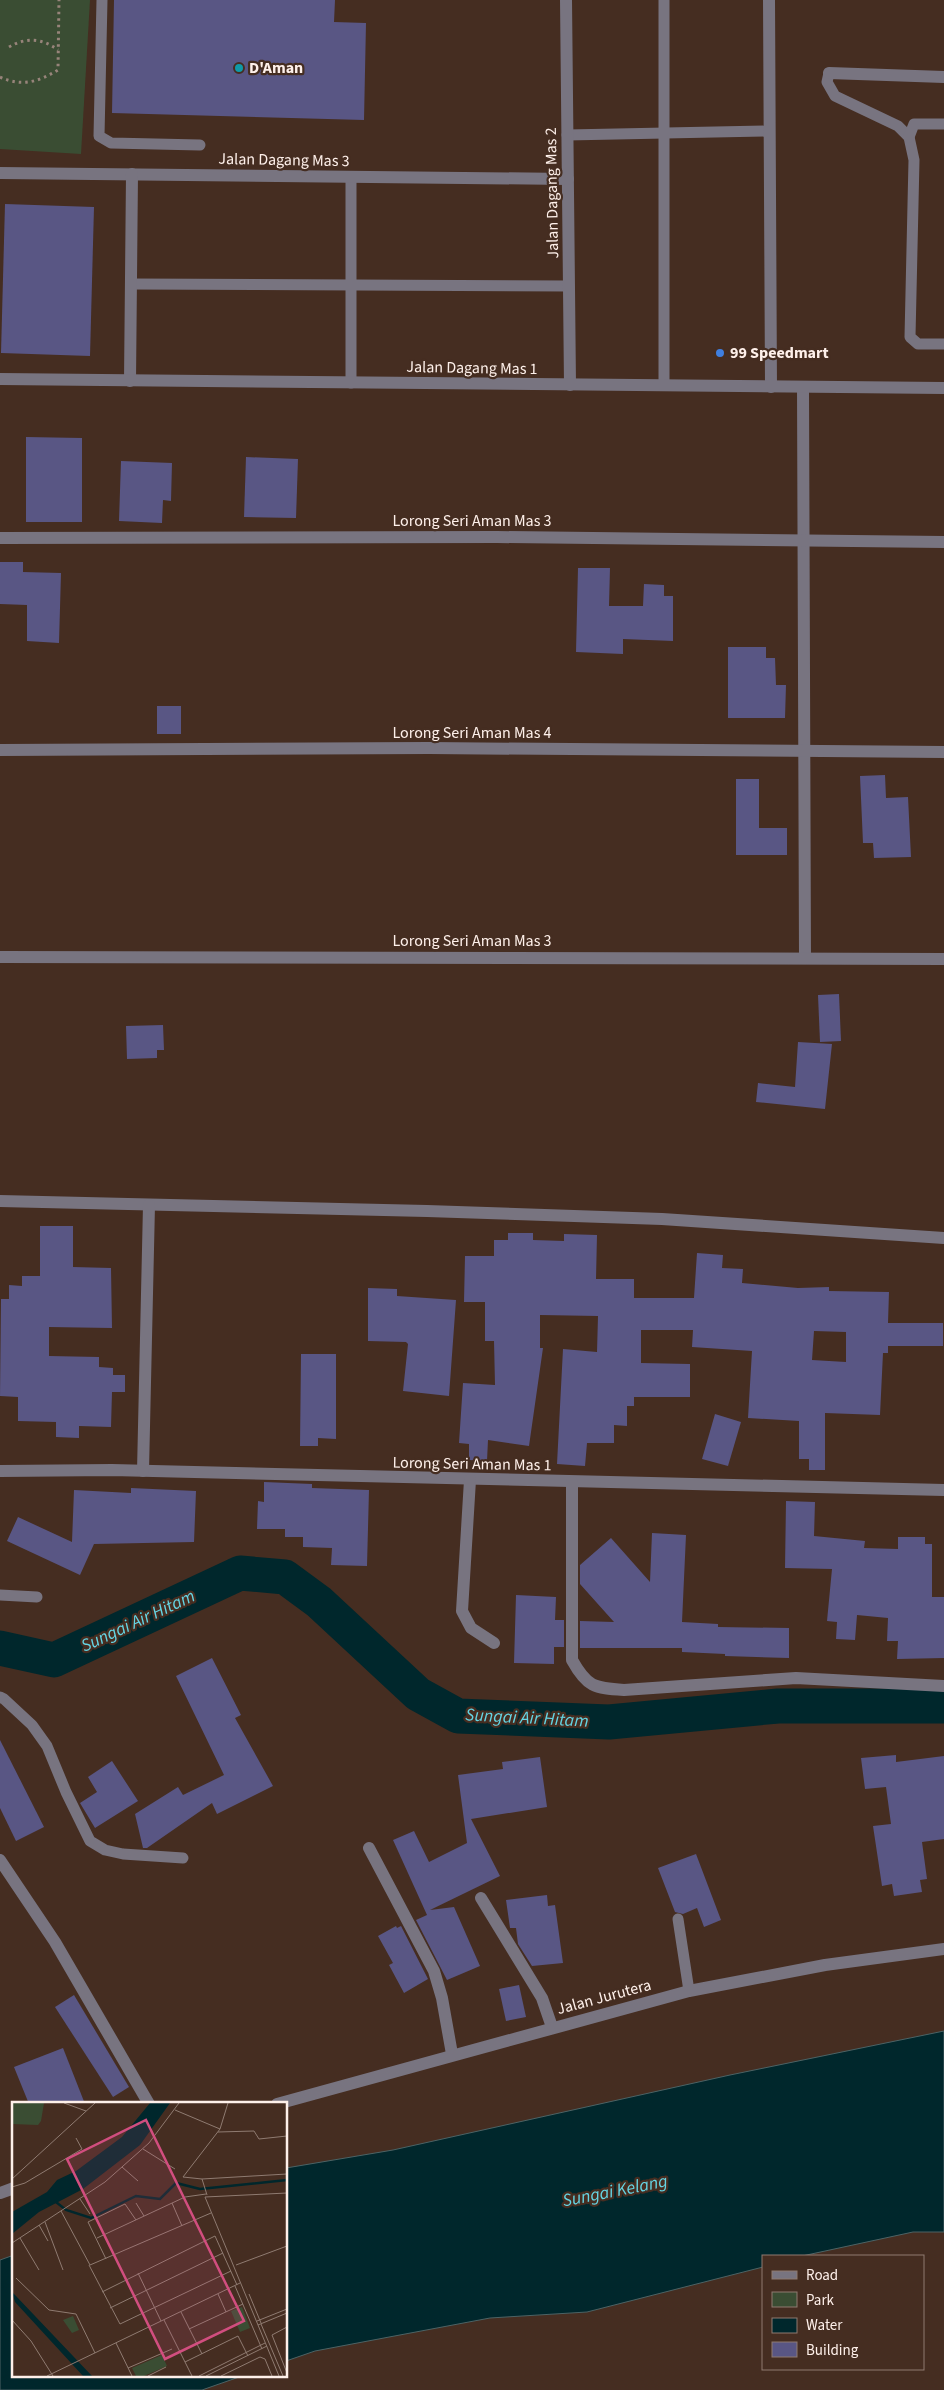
<svg xmlns="http://www.w3.org/2000/svg" width="944" height="2390" font-family="'Source Sans 3',sans-serif">
	<style>
		.green { fill: #3a4d33 }
		.water { fill: #00272c; stroke: #4c6365 }
		.lines { fill: none; stroke-linecap: round; stroke-linejoin: round }
		.river { stroke: #00272c; stroke-width: 35 }
		.building { fill: #595684; fill-rule: evenodd }
		.path { stroke: #97847a; stroke-width: 3; stroke-dasharray: 2.5 4; stroke-linecap: butt }
		.service { stroke: #787480; stroke-width: 11 }
		.minor { stroke: #787480; stroke-width: 12 }
		.tertiary { stroke: #787480; stroke-width: 12 }
		.culture-dot { fill: #0f9aa8; stroke: #452d21; stroke-width: 2 }
		.shop-dot { fill: #3f7fe0; stroke: #452d21; stroke-width: 2 }
		.labels { text-anchor: middle; dominant-baseline: central; stroke-width: 4.5; stroke-linejoin: round; paint-order: stroke }
		.poi-label { font-size: 16px; font-weight: bold; fill: #fef0ea; stroke: #452d21; text-anchor: start }
		.street-label { font-size: 16px; fill: #fef0ea; stroke: #452d21 }
		.water-label { font-size: 18px; font-style: italic; fill: #65d5e4; stroke: #452d21 }
		.inset-river { fill: none; stroke: #00272c; stroke-width: 2.5 }
		.inset-road { fill: none; stroke: #8f7b71; stroke-width: 1 }
		.view { fill: #d14e7f; fill-opacity: 0.15; stroke: #d14e7f; stroke-width: 2.5 }
		.inset-edge { fill: none; stroke: #fef0ea; stroke-width: 2.5 }
	</style>
	<rect width="100%" height="100%" fill="#452d21"/>
	<polygon class="green" points="0,0 90,0 81,154 0,149"/>
	<g class="water">
		<polygon points="944,2031 944,2232 913,2232 802,2256 763,2256 763,2267 587,2312 490,2318 315,2351 286,2361 286,2168 393,2150 730,2075"/>
		<polygon points="14,2255 14,2376 242,2376 202,2390 0,2390 0,2260"/>
	</g>
	<g class="lines">
		<polyline class="river" points="0,1648 54,1660 240,1573 285,1577 319,1602 418,1694 458,1716 609,1722 778,1706 944,1706"/>
	</g>
	<g class="building">
		<polygon points="114,0 335,0 334,22 366,23 364,120 112,113"/>
		<polygon points="5,204 94,207 90,356 1,353"/>
		<polygon points="26,437 82,438 82,522 26,522"/>
		<polygon points="246,457 298,459 296,518 244,517"/>
		<polygon points="121,461 172,463 171,501 163,500 162,523 119,521"/>
		<polygon points="0,562 23,562 23,572 61,573 59,643 27,641 27,605 0,604"/>
		<polygon points="578,568 610,568 609,606 643,606 644,584 664,585 664,596 673,596 673,641 623,639 623,654 576,652"/>
		<polygon points="728,647 766,647 766,658 775,658 776,685 786,685 785,718 728,718"/>
		<rect x="157" y="706" width="24" height="28"/>
		<polygon points="885,775 886,798 908,797 911,857 874,858 873,843 863,843 860,776"/>
		<polygon points="736,779 759,779 759,828 787,828 787,855 736,855"/>
		<polygon points="839,994 841,1041 820,1042 818,995"/>
		<polygon points="163,1025 164,1050 157,1050 157,1058 127,1059 126,1026"/>
		<polygon points="798,1042 832,1044 825,1109 756,1102 758,1083 795,1087"/>
		<polygon points="40,1226 73,1226 73,1267 111,1268 112,1328 49,1327 49,1356 99,1357 99,1367 113,1368 113,1375 125,1375 125,1392 112,1392 111,1427 79,1426 79,1438 56,1437 56,1422 18,1421 18,1397 0,1396 1,1299 9,1299 9,1285 22,1286 22,1276 40,1276"/>
		<path d="M508 1233H533V1240L564 1241V1234L597 1235 596 1279H634V1298H694L697 1253 723 1255 722 1268 743 1269 742 1283 798 1288 829 1287V1291L889 1292 888 1323H943V1346H888V1353H883L880 1415 825 1413V1470H809V1459H799V1421L748 1418 752 1351 692 1347 693 1330H641V1363L690 1364V1397H634V1406H627V1426L614 1425V1443H587L585 1466 557 1464 563 1349 597 1352 598 1316 540 1315V1348H543L529 1446 488 1440 487 1461 469 1460V1444L459 1443 463 1383 495 1385 494 1341H485V1302H464L465 1256H494V1240H508ZM814 1331 846 1332V1362L812 1360Z"/>
		<polygon points="368,1288 397,1289 397,1296 456,1300 449,1396 403,1391 408,1344 406,1342 368,1341"/>
		<polygon points="301,1354 336,1354 336,1439 318,1438 318,1446 300,1446"/>
		<polygon points="715,1414 741,1422 728,1466 702,1459"/>
		<polygon points="264,1482 312,1484 312,1488 369,1490 367,1566 331,1565 332,1548 303,1547 303,1537 285,1537 285,1529 257,1529 258,1501 264,1502"/>
		<polygon points="131,1488 196,1491 194,1542 94,1544 80,1575 7,1541 18,1517 72,1542 74,1490 131,1493"/>
		<polygon points="786,1501 815,1502 814,1536 865,1541 864,1548 898,1549 898,1537 925,1537 925,1544 932,1544 932,1597 944,1597 944,1658 897,1659 898,1641 887,1641 888,1618 857,1615 855,1640 836,1639 837,1622 827,1621 832,1569 785,1568"/>
		<polygon points="652,1533 686,1535 682,1622 718,1624 718,1627 789,1628 789,1658 725,1656 725,1654 682,1652 682,1648 580,1648 580,1621 614,1622 580,1584 580,1565 611,1538 650,1582"/>
		<polygon points="516,1595 556,1597 555,1620 564,1620 564,1647 554,1647 554,1664 514,1663"/>
		<polygon points="212,1658 241,1715 235,1718 273,1786 217,1814 212,1803 147,1848 143,1848 135,1814 178,1787 183,1795 224,1775 176,1676"/>
		<polygon points="0,1740 44,1827 16,1841 0,1808"/>
		<polygon points="896,1755 896,1762 944,1756 944,1839 922,1842 927,1879 920,1880 922,1892 894,1896 892,1884 882,1886 873,1826 891,1824 886,1787 865,1789 861,1758"/>
		<polygon points="540,1757 547,1807 471,1819 500,1876 430,1910 454,1907 480,1966 447,1980 416,1920 427,1915 393,1840 414,1831 429,1862 467,1843 458,1775 503,1769 502,1762"/>
		<polygon points="112,1761 138,1801 95,1828 80,1803 97,1792 88,1777"/>
		<polygon points="696,1854 721,1920 704,1927 697,1908 683,1914 675,1912 658,1868"/>
		<polygon points="547,1895 548,1906 555,1905 563,1963 532,1966 518,1944 516,1928 510,1928 506,1900"/>
		<polygon points="396,1926 397,1928 401,1926 428,1979 404,1993 389,1965 393,1963 378,1936"/>
		<polygon points="519,1985 526,2017 506,2021 499,1989"/>
		<polygon points="74,1995 129,2087 113,2097 55,2007"/>
		<polygon points="63,2048 85,2104 29,2104 14,2067"/>
	</g>
	<g class="lines">
		<g class="path">
			<path d="M9 47C26 37 42 38 58 50"/>
			<path d="M0 77C22 87 38 82 58 70L59 0"/>
		</g>
		<g class="service">
			<polyline points="102,0 99,136 111,143 200,145"/>
			<polyline points="829,73 827,82 835,96 898,126 909,137 914,160 910,337 918,344 944,344"/>
			<polyline points="567,135 769,131"/>
			<polyline points="909,137 914,124 944,124"/>
			<polyline points="131,284 569,286"/>
			<polyline points="351,383 351,177"/>
			<polyline points="664,385 664,0"/>
			<polyline points="0,1595 37,1597"/>
			<polyline points="0,1697 4,1699 32,1725 47,1746 66,1792 90,1841 105,1850 123,1854 183,1858"/>
			<polyline points="678,1919 689,1991"/>
		</g>
		<g class="minor">
			<polyline points="566,0 570,385"/>
			<polyline points="769,0 771,387"/>
			<polyline points="829,73 944,77"/>
			<polyline points="0,173 568,179"/>
			<polyline points="130,381 132,174"/>
			<polyline points="803,387 805,958"/>
			<polyline points="0,538 497,537 944,542"/>
			<polyline points="0,750 429,748 944,752"/>
			<polyline points="0,957 944,959"/>
			<polyline points="0,1201 427,1211 662,1219 944,1238"/>
			<polyline points="0,1471 112,1470 944,1490"/>
			<polyline points="143,1471 149,1205"/>
			<polyline points="470,1480 462,1611 471,1628 494,1643"/>
			<path d="M572 1482V1660C587 1687 594 1688 624 1690L796 1678 944 1686"/>
			<polyline points="369,1848 434,1971 442,1998 452,2054"/>
			<polyline points="0,1860 55,1942 149,2104"/>
			<polyline points="481,1898 542,1998 552,2027"/>
		</g>
		<g class="tertiary">
			<polyline points="0,379 944,388"/>
			<polyline points="277,2104 689,1991 825,1965 944,1949"/>
			<polyline points="0,2193 14,2188"/>
		</g>
	</g>
	<circle class="culture-dot" cx="239" cy="68" r="5"/>
	<circle class="shop-dot" cx="720" cy="353" r="5"/>
	<g class="labels">
		<g class="poi-label">
			<text x="249" y="68">D'Aman</text>
			<text x="730" y="353">99 Speedmart</text>
		</g>
		<g class="street-label">
			<text transform="translate(284 160) rotate(1)">Jalan Dagang Mas 3</text>
			<text transform="translate(552 193) rotate(-91)">Jalan Dagang Mas 2</text>
			<text transform="translate(472 368) rotate(1)">Jalan Dagang Mas 1</text>
			<text x="472" y="521">Lorong Seri Aman Mas 3</text>
			<text x="472" y="733">Lorong Seri Aman Mas 4</text>
			<text x="472" y="941">Lorong Seri Aman Mas 3</text>
			<text transform="translate(472 1464) rotate(1)">Lorong Seri Aman Mas 1</text>
			<text transform="translate(604 1997) rotate(-15)">Jalan Jurutera</text>
		</g>
		<g class="water-label">
			<text transform="translate(138 1621) rotate(-25)">Sungai Air Hitam</text>
			<text transform="translate(527 1718) rotate(3)">Sungai Air Hitam</text>
			<text transform="translate(615 2191) rotate(-11)">Sungai Kelang</text>
		</g>
	</g>
	<g transform="translate(12 2102)">
		<rect width="275" height="275" fill="#452d21"/>
		<path d="M0 1H32L29 19 26 23 0 22ZM230 205 238 226 228 230 219 209ZM61 214 67 228 60 231 51 218ZM150 253 155 264 132 274H124L120 266Z" fill="#3a4d33"/>
		<path d="M138 1H158L128 43 71 87 27 110 0 132V110L35 90 45 78 64 69 110 35ZM0 190 4 194 80 274H71L3 200Z" fill="#00272c"/>
		<path class="inset-river" d="M44 100 54 108 79 116 124 94 148 97 164 81 188 87 275 78"/>
		<path class="inset-road" d="M52 1 74 9M216 1 208 27 171 75 190 77 275 72M163 8 208 27M206 30 242 29 247 37 275 34M131 47 163 67M110 65 126 79M0 77 83 1M190 77 195 93M0 85 13 81 70 47 64 36M275 91 193 95 246 223 275 211M68 97 78 112M124 101 132 114M160 101 170 124M49 109 78 163 199 111M33 120 51 168M27 123 36 139M8 136 27 168M85 136 173 95 194 92M0 141 93 80 137 41 167 1M94 157 76 120 113 102 124 118M77 163 108 222 219 169M224 163 275 144M126 171 149 219M4 176 37 208 64 212 83 251M223 184 250 247M90 190 203 134 225 183M206 192 214 210M237 192 249 221M98 206 211 151M169 210 190 252M0 218 19 239 41 274M152 218 180 274M245 219 275 207M249 222 271 274M246 223 267 274M275 225 260 233 275 271M177 227 231 202M104 241 120 274M173 260 226 234 236 254M116 266 160 247M35 274 228 181M136 274 154 265M187 274 253 241M194 274 255 244M209 274 248 255 253 257 260 274"/>
		<path class="view" d="M134 18 232 219 153 257 55 57Z"/>
		<rect width="275" height="275" class="inset-edge"/>
	</g>
	<rect x="762" y="2255" width="162" height="115" fill="#452d21" stroke="#8f7b71"/>
	<rect x="772" y="2271" width="25" height="8" fill="#787480" stroke="#8f7b71"/>
	<text x="806" y="2280" font-size="15" fill="#fef0ea">Road</text>
	<rect x="772" y="2292" width="25" height="15" fill="#3a4d33" stroke="#8f7b71"/>
	<text x="806" y="2305" font-size="15" fill="#fef0ea">Park</text>
	<rect x="772" y="2318" width="25" height="15" fill="#00272c" stroke="#8f7b71"/>
	<text x="806" y="2330" font-size="15" fill="#fef0ea">Water</text>
	<rect x="772" y="2342" width="25" height="15" fill="#595684" stroke="#8f7b71"/>
	<text x="806" y="2355" font-size="15" fill="#fef0ea">Building</text>
</svg>
